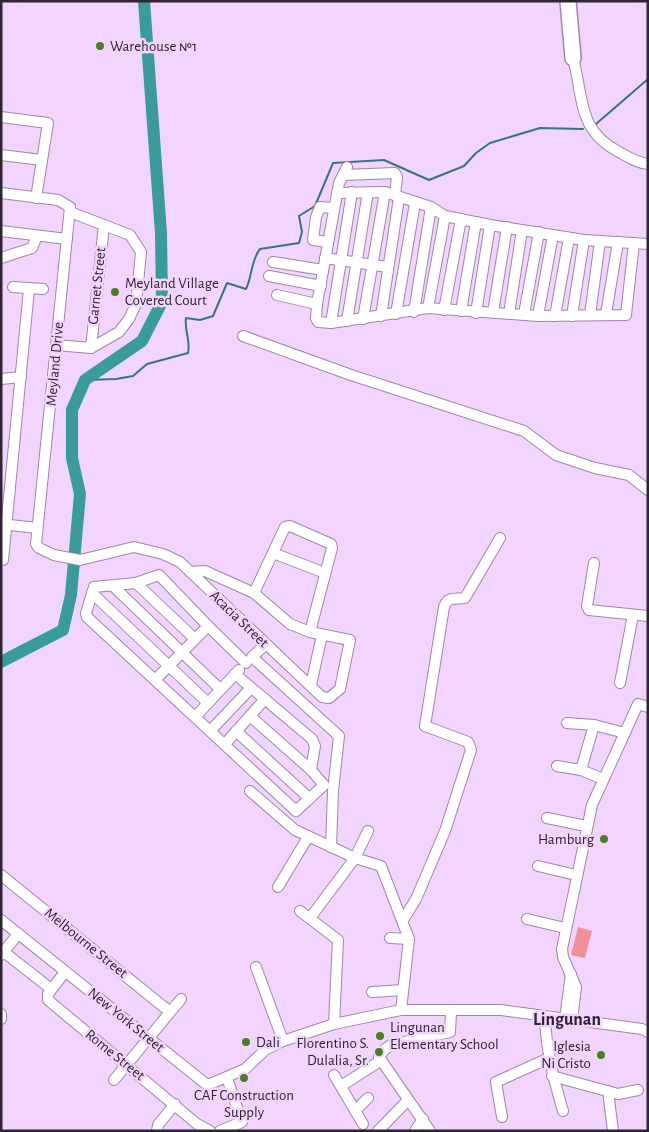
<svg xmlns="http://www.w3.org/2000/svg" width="649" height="1132" font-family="'Alegreya Sans',sans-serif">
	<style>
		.green { fill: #f39097 }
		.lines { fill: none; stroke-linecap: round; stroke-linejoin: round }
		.stream { stroke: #36777c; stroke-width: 2 }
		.river { stroke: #399b9b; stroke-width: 12 }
		.minor-casing { stroke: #9f85ab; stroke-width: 12 }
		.highway-casing { stroke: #9f85ab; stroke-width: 18 }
		.minor { stroke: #fff; stroke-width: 10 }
		.highway { stroke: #fff; stroke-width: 15 }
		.poi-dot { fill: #47821e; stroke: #f2d5fe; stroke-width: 2 }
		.labels { text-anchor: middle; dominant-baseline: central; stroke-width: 5; stroke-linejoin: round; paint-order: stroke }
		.poi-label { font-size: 15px; fill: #2e2433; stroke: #f2d5fe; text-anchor: start }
		.street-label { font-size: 15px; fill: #2e2433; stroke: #f2d5fe }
		.quarter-label { font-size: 18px; font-weight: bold; fill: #2e2433; stroke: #f2d5fe }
	</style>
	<rect width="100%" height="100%" fill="#f2d5fe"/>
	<polygon class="green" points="578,927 592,931 585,958 571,955"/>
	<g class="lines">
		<g class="stream">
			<polyline points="596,124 648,79"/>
			<path d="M85 380 116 379 133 376 147 364 188 353C191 340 184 331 186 318L200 320 213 316 227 283 246 289C252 277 251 260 260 249L299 243 302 232 299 216 315 206 333 163 384 160 429 180 464 166 476 153 490 143 540 128 583 129"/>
		</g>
		<polyline class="river" points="1,662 63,630 71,595 80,494 72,458 72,410 85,380 142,341 162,302 161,233 144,1"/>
		<defs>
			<g id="minor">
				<path d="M573 58C584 99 577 130 619 152 628 157 637 163 648 164"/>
				<polyline points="1,117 48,123 36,198"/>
				<polyline points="1,155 42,160"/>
				<polyline points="347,167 339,183 317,304 316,318 318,322 331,323 428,308 538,316 626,315 634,243"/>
				<polyline points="343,175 395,173 397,177 395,195"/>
				<polyline points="1,193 58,200 70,207 36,544 39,548 54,555 80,560 134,547 163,554 180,562 322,697 329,698 340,689 350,640 310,632 290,624 254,593 205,571 190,572"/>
				<polyline points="337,193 385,192 431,207 445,216 490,225 584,240 648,244"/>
				<polyline points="1,231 67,239"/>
				<polyline points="328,242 313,240 316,217 320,207 334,208"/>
				<polyline points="1,258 32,248 37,236"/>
				<polyline points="325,258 388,267"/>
				<polyline points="273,262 323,270"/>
				<polyline points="269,276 321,286"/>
				<polyline points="13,287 43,289"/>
				<polyline points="277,295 317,304"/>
				<polyline points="428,308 445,216"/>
				<polyline points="444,310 461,219"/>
				<polyline points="461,311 476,222"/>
				<polyline points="414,312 431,207"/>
				<polyline points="493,312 507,227"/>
				<polyline points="476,313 490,225"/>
				<polyline points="396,314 415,203"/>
				<polyline points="509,314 522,230"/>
				<polyline points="524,314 539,232"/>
				<polyline points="606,314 618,242"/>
				<polyline points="590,315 600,241"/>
				<polyline points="381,316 399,198"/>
				<polyline points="538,316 553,235"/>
				<polyline points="555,316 569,238"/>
				<polyline points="572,316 584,240"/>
				<polyline points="363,319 385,192"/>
				<polyline points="347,321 368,192"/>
				<polyline points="331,323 352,192"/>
				<polyline points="243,336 351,375 524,431 556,455 595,468 629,475 648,490"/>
				<polyline points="56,345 91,348 119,332 129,319 136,304 141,252 130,235 70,212"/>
				<polyline points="91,348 104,225"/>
				<polyline points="1,379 21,377"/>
				<polyline points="1,524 37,528"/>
				<polyline points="273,553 325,573"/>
				<polyline points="3,560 29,289"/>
				<polyline points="594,563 587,606 589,610 648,616"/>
				<polyline points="136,583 195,639"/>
				<polyline points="113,586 220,689"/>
				<polyline points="92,593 208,703"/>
				<polyline points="254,593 285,527 290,526 331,544 332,548 310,632"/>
				<polyline points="208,626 159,575 136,583 94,587 86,613 87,617 296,811 324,785 311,770 250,716"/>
				<polyline points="265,645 252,657 339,736 333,791 331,847"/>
				<polyline points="235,674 312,739 315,746 311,770"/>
				<polyline points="155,680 208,626 246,663"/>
				<polyline points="620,683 633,615"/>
				<polyline points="311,685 322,635"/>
				<polyline points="195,717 239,670"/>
				<polyline points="567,723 594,725 625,733"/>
				<polyline points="210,731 251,688"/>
				<polyline points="236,731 309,798"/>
				<polyline points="225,744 265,699"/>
				<polyline points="557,766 581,770 603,779"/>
				<polyline points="581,770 594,725"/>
				<polyline points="250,791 295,830 355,858 381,866 409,939 401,1010"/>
				<polyline points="547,818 586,826"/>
				<polyline points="538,866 576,875"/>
				<polyline points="1,875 170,1012"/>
				<polyline points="278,887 308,837"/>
				<polyline points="300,911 338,940 334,1024"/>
				<polyline points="313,914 355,858 368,831"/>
				<polyline points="527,919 565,928"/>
				<polyline points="1,920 206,1084 210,1084 245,1069 265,1050 283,1041 334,1024 401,1010 501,1010 642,1029 648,1032"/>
				<path d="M403 920 416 899 445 831 471 750 468 742 425 726 444 607C448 595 457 600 465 598L500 538"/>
				<polyline points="390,938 409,939"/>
				<polyline points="4,952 51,989"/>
				<polyline points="1,955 18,934"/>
				<polyline points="256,967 283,1041"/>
				<polyline points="65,972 48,994 48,1000 197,1124 210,1131"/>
				<polyline points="372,992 403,990"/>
				<polyline points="1,1014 1,1019"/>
				<path d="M545 1017C546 1050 554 1080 563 1111"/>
				<polyline points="565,1019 571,974"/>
				<polyline points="572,1020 576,987 563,957 562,949 592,805 638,704 648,707"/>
				<polyline points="334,1075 363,1124"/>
				<polyline points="552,1076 618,1094 638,1090"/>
				<polyline points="114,1080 181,999"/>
				<polyline points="341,1086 380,1061"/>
				<polyline points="608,1091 613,1131"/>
				<polyline points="355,1111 368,1098"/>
				<polyline points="502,1117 496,1082 549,1058"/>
				<polyline points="157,1131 158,1125 175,1104"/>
				<polyline points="220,1131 242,1122 227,1078"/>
				<polyline points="378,1131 408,1100"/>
				<polyline points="415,1131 423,1119"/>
				<polyline points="430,1131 379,1057 385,1049 391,1045 450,1032 451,1012"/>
			</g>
			<polyline id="highway" points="568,1 573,58"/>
		</defs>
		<use href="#minor" class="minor-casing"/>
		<use href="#highway" class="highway-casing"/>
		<use href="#minor" class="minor"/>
		<use href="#highway" class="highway"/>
	</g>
	<g class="poi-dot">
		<circle cx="100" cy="46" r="5"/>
		<circle cx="115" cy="292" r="5"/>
		<circle cx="604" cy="839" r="5"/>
		<circle cx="380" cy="1036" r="5"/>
		<circle cx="246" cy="1042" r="5"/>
		<circle cx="379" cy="1052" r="5"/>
		<circle cx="601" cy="1055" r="5"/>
		<circle cx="244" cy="1078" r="5"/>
	</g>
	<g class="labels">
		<g class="poi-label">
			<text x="110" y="46">Warehouse №1</text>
			<text x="125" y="283">Meyland Village<tspan x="125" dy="17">Covered Court</tspan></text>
			<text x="594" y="839" text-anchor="end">Hamburg</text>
			<text x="390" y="1027">Lingunan<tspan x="390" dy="17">Elementary School</tspan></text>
			<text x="256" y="1042">Dali</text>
			<text x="369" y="1043" text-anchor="end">Florentino S.<tspan x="369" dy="17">Dulalia, Sr.</tspan></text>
			<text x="591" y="1046" text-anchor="end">Iglesia<tspan x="591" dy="17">Ni Cristo</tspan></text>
			<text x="244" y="1095" text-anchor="middle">CAF Construction<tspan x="244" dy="17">Supply</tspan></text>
		</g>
		<g class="street-label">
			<text transform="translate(97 286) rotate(-84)">Garnet Street</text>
			<text transform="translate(55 364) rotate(-85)">Meyland Drive</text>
			<text transform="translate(239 619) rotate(44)">Acacia Street</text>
			<text transform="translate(86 943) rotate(39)">Melbourne Street</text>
			<text transform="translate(126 1020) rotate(39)">New York Street</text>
			<text transform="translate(115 1055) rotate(39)">Rome Street</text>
		</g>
		<g class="quarter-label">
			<text x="567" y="1020">Lingunan</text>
		</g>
	</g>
	<rect width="649" height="1132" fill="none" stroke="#2e2433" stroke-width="5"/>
</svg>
